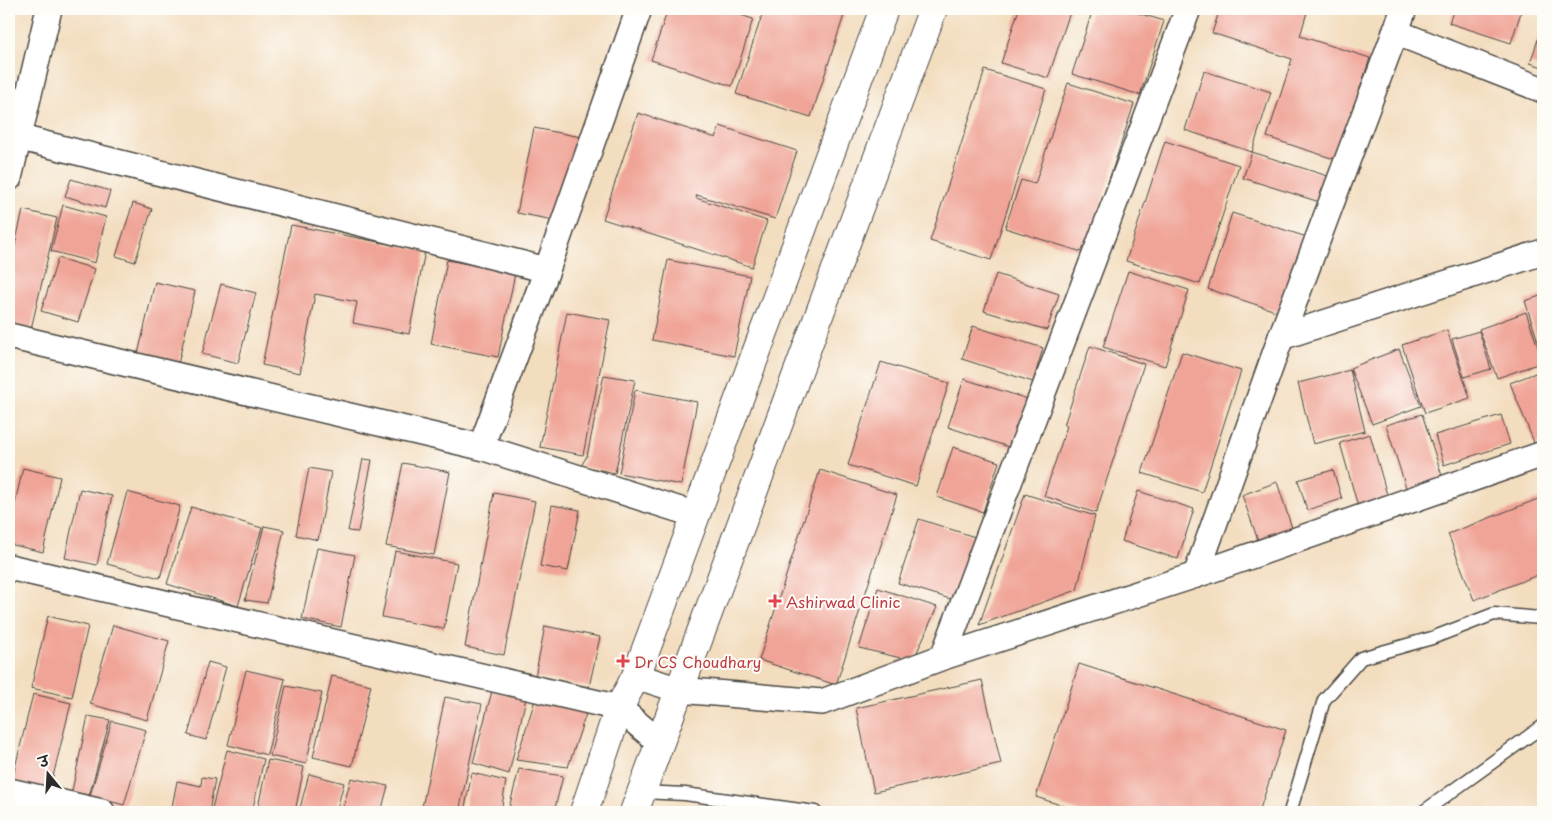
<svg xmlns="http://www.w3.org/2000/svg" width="1552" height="821" font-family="'Playpen Sans','Playpen Sans Deva',sans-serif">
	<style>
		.building { fill: #f0a497 }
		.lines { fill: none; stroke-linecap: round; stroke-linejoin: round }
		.lane-casing { stroke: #494641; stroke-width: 15 }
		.street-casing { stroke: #494641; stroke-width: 28 }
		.secondary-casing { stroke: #494641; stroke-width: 30 }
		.lane { stroke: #fff; stroke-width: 12 }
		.street { stroke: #fff; stroke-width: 25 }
		.secondary { stroke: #fff; stroke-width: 28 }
		.health-dot { fill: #e0444e; stroke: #fdfcf7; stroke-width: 2 }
		.labels { text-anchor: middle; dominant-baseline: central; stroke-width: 4; stroke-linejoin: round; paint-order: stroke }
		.health-label { font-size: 15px; fill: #be3a42; stroke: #fdfcf7; text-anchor: start }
	</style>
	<rect width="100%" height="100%" fill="#fdfcf7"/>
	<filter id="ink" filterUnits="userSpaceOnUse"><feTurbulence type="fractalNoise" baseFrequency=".02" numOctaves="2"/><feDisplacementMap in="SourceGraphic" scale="10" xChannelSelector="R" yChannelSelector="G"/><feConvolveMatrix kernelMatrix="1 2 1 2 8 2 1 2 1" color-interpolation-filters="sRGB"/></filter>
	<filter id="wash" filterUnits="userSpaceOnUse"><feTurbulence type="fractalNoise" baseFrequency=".0096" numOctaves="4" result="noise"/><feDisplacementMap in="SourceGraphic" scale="20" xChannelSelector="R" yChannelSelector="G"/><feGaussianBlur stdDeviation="1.12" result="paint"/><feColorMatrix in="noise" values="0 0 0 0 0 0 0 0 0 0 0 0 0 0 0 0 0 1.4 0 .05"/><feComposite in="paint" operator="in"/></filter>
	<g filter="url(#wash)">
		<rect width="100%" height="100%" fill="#f3ddbf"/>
		<g id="blocks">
			<g class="building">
				<polygon points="668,9 722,9 753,19 732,86 651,60"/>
				<polygon points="764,9 846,9 811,117 736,94"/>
				<polygon points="1019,9 1071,9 1048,78 1001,63"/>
				<polygon points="1093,9 1125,9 1164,21 1140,95 1072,74"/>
				<polygon points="1220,9 1308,9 1300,36 1370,58 1337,160 1267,137 1292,59 1212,33"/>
				<polygon points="1454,9 1522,9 1511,43 1449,23"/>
				<polygon points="1543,25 1543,67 1530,63"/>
				<polygon points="985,70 1046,89 991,260 930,241"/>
				<polygon points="1204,71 1271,92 1252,152 1185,130"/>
				<polygon points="1068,83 1134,104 1085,253 1005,228 1021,180 1035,184"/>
				<polygon points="638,113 716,138 720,126 797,151 775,219 697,195 696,198 767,221 752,267 603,219"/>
				<polygon points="534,128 581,137 564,222 517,213"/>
				<polygon points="1165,141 1239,165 1200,284 1126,261"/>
				<polygon points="1252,152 1334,178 1326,204 1243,178"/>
				<polygon points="71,179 110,191 105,208 65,196"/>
				<polygon points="133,203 152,209 135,262 116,256"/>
				<polygon points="63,205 106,217 95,263 51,251"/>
				<polygon points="23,210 57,218 31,329 9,324 9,271"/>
				<polygon points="1232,213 1310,238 1285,314 1208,289"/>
				<polygon points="291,225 425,251 409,334 353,323 357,302 315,294 300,373 262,365"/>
				<polygon points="58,258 95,269 78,322 41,311"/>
				<polygon points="447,260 515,273 498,357 431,344"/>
				<polygon points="668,260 750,276 734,356 652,340"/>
				<polygon points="1128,271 1189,290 1165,366 1103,347"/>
				<polygon points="996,274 1059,294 1047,330 984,311"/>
				<polygon points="155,282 195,291 178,364 138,354"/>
				<polygon points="221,284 256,293 238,363 202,354"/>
				<polygon points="1543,295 1543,347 1540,348 1525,301"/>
				<polygon points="567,312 610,320 583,455 540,447"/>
				<polygon points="1526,312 1543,362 1497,378 1479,329"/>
				<polygon points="973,326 1043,348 1033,382 962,359"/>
				<polygon points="1447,330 1470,398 1425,413 1402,345"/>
				<polygon points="1479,331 1491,369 1464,377 1452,339"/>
				<polygon points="1090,346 1144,364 1096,513 1044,496 1067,426 1064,425"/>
				<polygon points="1399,349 1421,406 1372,424 1350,368"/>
				<polygon points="1182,352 1241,371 1202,492 1142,473"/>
				<polygon points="881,362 949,383 916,486 848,465"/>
				<polygon points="1350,370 1365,431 1313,444 1298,383"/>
				<polygon points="1543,370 1543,441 1535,445 1510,383"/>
				<polygon points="604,375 635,380 615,473 581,466 587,456"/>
				<polygon points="964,379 1028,399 1012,448 948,427"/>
				<polygon points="635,390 697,402 681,485 619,473"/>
				<polygon points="1422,414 1444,482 1408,494 1386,425"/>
				<polygon points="1501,415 1510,444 1444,465 1435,435"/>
				<polygon points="1370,434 1389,502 1359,510 1340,443"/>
				<polygon points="953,447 999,462 983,512 937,497"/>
				<polygon points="363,459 372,460 358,532 348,531"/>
				<polygon points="403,463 450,472 434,555 386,546"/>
				<polygon points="23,468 60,477 43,552 9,544 9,529"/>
				<polygon points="309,468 331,472 318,540 296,535"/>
				<polygon points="820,470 897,495 836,685 759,660"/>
				<polygon points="1333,470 1342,499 1307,510 1298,480"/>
				<polygon points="1277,482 1293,531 1259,543 1242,495"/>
				<polygon points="80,489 112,496 97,565 65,558"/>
				<polygon points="1138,491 1194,509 1178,559 1122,541"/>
				<polygon points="127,492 180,506 160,578 107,564"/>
				<polygon points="494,493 535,501 504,655 465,647"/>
				<polygon points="1025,494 1095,516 1077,590 979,625"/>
				<polygon points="1543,497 1543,573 1474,600 1448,534"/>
				<polygon points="552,505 580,510 568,571 540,566"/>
				<polygon points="191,507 262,528 238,606 167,584"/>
				<polygon points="919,519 978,538 957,601 898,583"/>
				<polygon points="264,526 284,530 267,603 245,600"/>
				<polygon points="317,548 355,555 341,627 302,619"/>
				<polygon points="395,551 457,563 444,629 382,617"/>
				<polygon points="878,588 937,607 913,661 859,648"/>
				<polygon points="48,616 88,626 72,697 31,688"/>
				<polygon points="113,625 169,641 147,720 90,704"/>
				<polygon points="545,626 600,637 589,687 535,677"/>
				<polygon points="208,662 226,667 206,740 188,735"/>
				<polygon points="1079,664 1286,730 1259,812 1082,812 1036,797"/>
				<polygon points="246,670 285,679 267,755 228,745"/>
				<polygon points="332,676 371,685 352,766 313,757"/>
				<polygon points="982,680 1001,764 874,792 856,708"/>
				<polygon points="286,686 322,693 306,764 270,756"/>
				<polygon points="492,691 526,698 509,774 473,763"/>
				<polygon points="33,694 71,703 50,789 12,780"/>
				<polygon points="445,697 482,704 459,812 421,812"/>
				<polygon points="536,697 588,708 568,767 516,760"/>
				<polygon points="88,716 110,720 89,796 72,791"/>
				<polygon points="112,721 146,730 124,805 90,796"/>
				<polygon points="227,750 264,759 252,812 211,812"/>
				<polygon points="268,760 304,767 295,812 257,812"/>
				<polygon points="519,769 563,776 554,812 508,812"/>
				<polygon points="472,773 506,781 501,812 464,812"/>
				<polygon points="309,774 344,783 336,812 299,812"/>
				<polygon points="202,777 215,779 209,812 171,812 177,781 201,786"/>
				<polygon points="351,778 388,786 381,812 342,812"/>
			</g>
		</g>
	</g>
	<g filter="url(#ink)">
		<use href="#blocks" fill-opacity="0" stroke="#494641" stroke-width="1"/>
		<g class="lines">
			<defs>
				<g id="lane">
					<polyline points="641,792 685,794 815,812"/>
					<polyline points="1290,812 1324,700 1361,658 1432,638 1494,614 1540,618 1543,621"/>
					<polyline points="1423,812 1543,726"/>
				</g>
				<g id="street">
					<polyline points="1395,32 1543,90"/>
					<polyline points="17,137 547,270"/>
					<polyline points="9,178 49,9"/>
					<polyline points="9,336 481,447 696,515"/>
					<polyline points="1281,337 1543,252"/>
					<polyline points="481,447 547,270 639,9"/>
					<polyline points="9,567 619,708 659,742"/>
					<polyline points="1196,575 1281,337 1404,9"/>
					<polyline points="943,657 1188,9"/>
					<polyline points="636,676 679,690 822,702 943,657 1196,575 1543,454"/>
					<polyline points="9,791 102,812"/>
				</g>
				<g id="secondary">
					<polyline points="584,812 619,708 636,676 884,9"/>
					<polyline points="634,812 933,9"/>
				</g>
			</defs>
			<use href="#lane" class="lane-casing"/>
			<use href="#street" class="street-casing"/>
			<use href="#secondary" class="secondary-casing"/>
			<use href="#lane" class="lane"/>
			<use href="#street" class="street"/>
			<use href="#secondary" class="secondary"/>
		</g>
	</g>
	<g class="health-dot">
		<path d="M772.5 593.5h5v5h5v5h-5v5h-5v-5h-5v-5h5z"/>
		<path d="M620.5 653.5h5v5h5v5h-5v5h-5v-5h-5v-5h5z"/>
	</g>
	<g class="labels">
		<g class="health-label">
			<text x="786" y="601">Ashirwad Clinic</text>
			<text x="634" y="661">Dr CS Choudhary</text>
		</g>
	</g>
	<rect width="1552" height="821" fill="none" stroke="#fdfcf7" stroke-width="30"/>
	<g transform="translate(48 774) rotate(342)" stroke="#fdfcf7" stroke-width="4" paint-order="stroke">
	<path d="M0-4L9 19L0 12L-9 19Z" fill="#2b2b2b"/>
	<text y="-8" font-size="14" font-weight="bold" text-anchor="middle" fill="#2b2b2b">उ</text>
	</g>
</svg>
